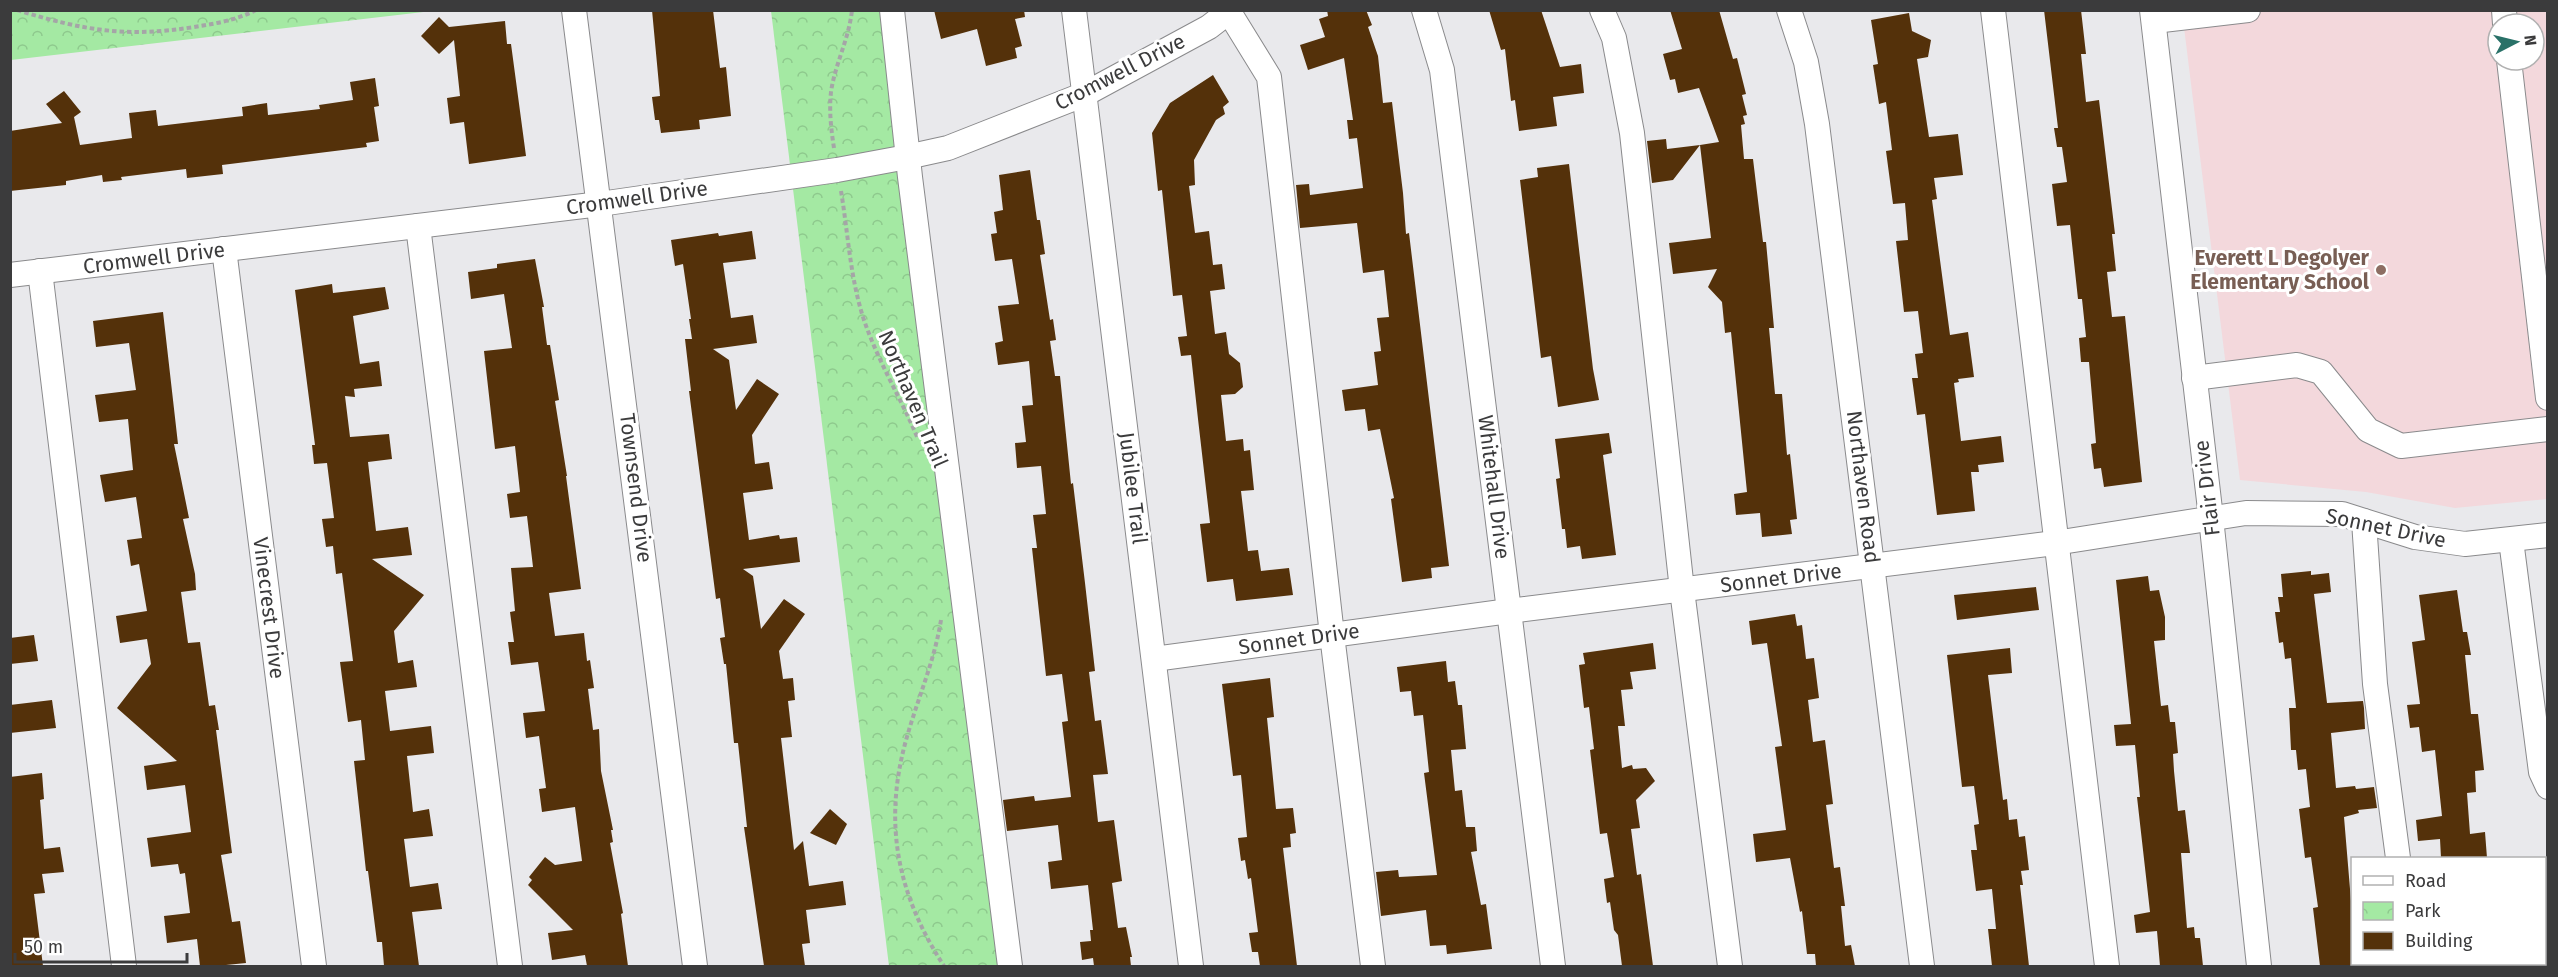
<svg xmlns="http://www.w3.org/2000/svg" width="2558" height="977" font-family="'Fira Sans',sans-serif">
	<style>
		.education { fill: #f3d8dc; fill-rule: evenodd }
		.park { fill: url(#park-crowns) }
		.building { fill: #54310a }
		.lines { fill: none; stroke-linecap: round; stroke-linejoin: round }
		.minor-casing { stroke: #8a8a8c; stroke-width: 26 }
		.path { stroke: #a5a5a7; stroke-width: 4; stroke-dasharray: 4.5 3; stroke-linecap: butt }
		.minor { stroke: #fff; stroke-width: 24 }
		.education-dot { fill: #8d6e63; stroke: #fff; stroke-width: 2 }
		.labels { text-anchor: middle; dominant-baseline: central; stroke-width: 6; stroke-linejoin: round; paint-order: stroke }
		.street-label { font-size: 21px; fill: #3b3b3c; stroke: #fff }
		.education-label { font-size: 21px; font-weight: bold; fill: #785e54; stroke: #fff; text-anchor: end }
	</style>
	<defs>
		<pattern id="park-crowns" width="20" height="18" patternUnits="userSpaceOnUse" patternTransform="scale(1.5)"><rect width="20" height="18" fill="#a4e9a3"/><path d="M2 6a3 3 0 1 1 6 0M12 15a3 3 0 1 1 6 0" fill="none" stroke="#8ec98d"/></pattern>
	</defs>
	<rect width="100%" height="100%" fill="#e9e9ec"/>
	<path class="education" d="M2182 11H2547V499L2455 508 2366 492 2240 480ZM2498 24H2534V60H2498Z"/>
	<g class="park">
		<polygon points="11,10 432,10 432,11 11,60"/>
		<polygon points="771,11 883,11 1002,966 889,966"/>
	</g>
	<g class="building">
		<polygon points="652,10 713,10 720,68 726,67 731,116 699,120 700,129 661,133 659,120 655,120 652,97 660,96"/>
		<polygon points="934,10 1024,10 1025,17 1015,19 1022,46 1015,48 1017,58 986,66 977,29 941,39"/>
		<polygon points="1327,10 1366,10 1372,25 1368,27 1378,56 1383,103 1392,102 1403,193 1406,234 1409,233 1449,566 1431,568 1432,578 1402,582 1391,499 1394,498 1380,429 1368,431 1365,409 1345,411 1342,390 1378,385 1374,352 1381,351 1377,318 1389,317 1384,270 1363,273 1357,223 1300,228 1296,185 1309,184 1310,195 1363,188 1357,138 1349,139 1347,120 1353,120 1344,58 1308,70 1300,45 1325,37 1319,19 1328,16"/>
		<polygon points="1489,10 1541,10 1560,67 1581,64 1584,93 1553,97 1557,126 1519,131 1515,100 1511,101 1505,49 1501,50"/>
		<polygon points="1670,10 1719,10 1733,59 1737,58 1746,94 1742,95 1747,115 1743,116 1745,124 1741,125 1744,159 1753,159 1763,242 1766,242 1774,328 1769,328 1775,394 1782,394 1787,455 1790,454 1797,519 1790,520 1792,534 1762,537 1760,513 1736,515 1734,494 1747,492 1731,332 1725,333 1722,302 1708,287 1717,269 1673,274 1669,243 1711,238 1700,145 1719,142 1699,88 1678,93 1675,79 1670,80 1663,54 1682,49"/>
		<polygon points="2044,10 2081,10 2086,54 2081,54 2086,102 2099,100 2115,234 2112,234 2116,271 2107,272 2112,317 2125,316 2142,482 2104,487 2101,468 2094,469 2091,444 2096,443 2089,362 2081,362 2079,338 2086,337 2082,299 2078,299 2070,225 2057,226 2052,184 2067,182 2062,147 2057,147 2054,128 2058,128"/>
		<polygon points="1909,13 1912,31 1931,40 1928,57 1917,59 1929,137 1958,134 1963,175 1934,178 1937,199 1932,200 1950,335 1968,332 1974,377 1958,379 1959,382 1954,383 1961,441 2001,436 2004,462 1978,465 1979,472 1971,472 1975,511 1937,515 1925,414 1917,415 1912,378 1918,378 1915,354 1923,353 1918,311 1904,312 1896,241 1908,240 1905,203 1893,204 1886,151 1892,150 1886,102 1879,104 1873,65 1878,64 1871,20"/>
		<polygon points="439,17 449,27 505,21 507,44 511,44 526,156 469,164 464,122 450,124 447,98 460,96 454,40 439,54 421,36"/>
		<polygon points="1213,75 1229,102 1223,107 1225,114 1216,120 1194,160 1195,185 1189,186 1195,233 1209,231 1213,265 1222,264 1225,289 1210,291 1215,334 1226,332 1229,354 1240,363 1243,387 1235,394 1221,395 1226,441 1243,439 1244,451 1250,450 1254,490 1241,491 1248,551 1258,550 1261,571 1289,568 1293,595 1236,601 1233,579 1207,582 1200,524 1210,523 1198,419 1191,355 1181,356 1178,337 1187,336 1182,295 1173,296 1162,190 1158,191 1152,133 1170,103"/>
		<polygon points="375,78 379,106 374,107 379,141 366,143 367,147 222,165 223,174 187,178 186,169 121,177 122,180 103,182 102,175 66,181 66,185 10,191 10,131 62,123 46,104 64,91 81,112 74,117 80,145 132,138 129,113 156,110 158,126 243,116 242,107 267,103 268,115 320,109 319,105 353,100 350,82"/>
		<polygon points="1666,139 1667,149 1700,145 1673,180 1652,183 1647,141"/>
		<polygon points="1569,164 1593,369 1599,400 1558,407 1551,356 1541,358 1520,180 1538,177 1537,168"/>
		<polygon points="1030,170 1037,220 1040,220 1045,254 1040,255 1050,320 1053,319 1056,340 1050,341 1055,376 1060,376 1071,484 1073,483 1085,583 1095,671 1089,672 1095,721 1101,720 1108,774 1093,775 1098,822 1114,820 1122,881 1112,883 1118,928 1126,927 1132,957 1130,957 1131,966 1094,966 1093,958 1082,960 1080,942 1091,941 1090,930 1093,930 1088,885 1051,889 1048,862 1062,860 1058,825 1007,831 1003,800 1034,796 1035,801 1071,797 1062,722 1068,721 1062,674 1046,676 1032,548 1037,548 1033,515 1046,514 1041,466 1017,468 1015,443 1026,442 1022,406 1033,405 1029,361 998,365 995,343 1003,341 998,306 1019,304 1012,259 995,261 991,234 997,233 994,212 1003,210 999,175"/>
		<polygon points="752,231 756,259 723,263 731,318 753,315 757,343 713,349 729,360 736,410 757,379 779,394 752,435 755,464 769,462 773,489 743,493 749,540 779,535 780,539 797,537 800,562 743,569 753,576 761,629 784,599 805,614 779,651 783,679 793,678 795,700 788,701 792,737 781,738 794,850 803,841 809,886 843,881 846,905 806,910 810,943 802,944 805,966 764,966 744,827 747,827 738,743 734,743 726,664 724,664 720,638 725,637 720,598 716,599 689,391 691,391 685,339 692,339 689,319 691,319 683,264 675,266 671,240 718,233 719,236"/>
		<polygon points="535,259 544,307 542,307 547,345 550,345 559,400 555,401 567,476 566,476 581,589 549,593 555,636 584,633 587,661 590,660 594,688 588,689 593,730 599,729 601,771 613,830 611,830 613,842 610,843 623,913 621,914 628,966 587,966 585,955 552,960 548,933 573,930 528,885 532,880 529,877 545,857 555,865 582,861 575,807 542,812 539,789 546,788 539,736 526,738 523,713 545,711 538,662 511,665 508,642 514,642 510,612 515,611 511,568 533,567 527,516 510,518 507,494 520,492 515,446 495,449 484,351 512,348 504,294 471,299 468,272 497,268 497,264"/>
		<polygon points="332,284 333,293 385,287 389,309 353,316 360,364 379,361 382,386 354,389 355,397 345,396 350,437 389,434 392,459 368,462 376,531 408,527 412,555 372,559 424,595 394,631 398,663 413,660 417,687 385,691 390,731 431,726 434,753 407,756 413,812 429,809 433,836 404,839 410,887 438,883 442,909 412,912 419,966 384,966 382,942 377,942 368,871 366,871 354,761 365,760 361,720 348,722 340,662 353,661 342,573 336,574 333,546 326,547 322,519 334,518 327,463 314,464 312,445 315,445 295,290"/>
		<polygon points="163,312 178,444 174,444 189,518 183,519 195,574 196,590 181,592 188,643 200,642 209,706 215,705 219,730 216,730 232,853 221,855 232,922 240,921 246,963 216,966 200,966 197,939 167,943 164,916 190,913 185,873 180,874 178,864 151,867 147,838 191,832 185,785 147,790 144,766 177,761 117,708 151,664 147,639 120,643 116,616 147,611 139,564 131,566 127,540 142,538 136,497 105,502 100,475 133,470 128,419 99,422 95,395 136,390 129,343 96,347 93,321"/>
		<polygon points="1609,433 1612,453 1603,455 1616,555 1582,559 1580,546 1567,548 1565,529 1562,529 1556,479 1560,478 1555,439"/>
		<polygon points="2311,571 2311,575 2329,573 2331,592 2314,594 2327,703 2363,701 2364,708 2365,729 2331,733 2336,788 2355,786 2356,789 2374,787 2377,808 2358,810 2359,813 2344,817 2352,913 2352,966 2320,966 2313,908 2318,907 2311,857 2305,858 2299,809 2310,807 2306,769 2298,770 2296,750 2291,750 2289,708 2296,708 2291,658 2285,659 2283,642 2279,643 2275,612 2280,612 2278,597 2283,597 2281,574"/>
		<polygon points="2148,576 2150,591 2159,590 2165,617 2165,640 2154,641 2161,706 2168,705 2170,722 2175,722 2178,753 2173,754 2174,771 2178,811 2185,810 2190,853 2181,853 2187,928 2194,927 2195,938 2200,938 2203,966 2160,966 2157,931 2136,933 2134,915 2150,912 2137,797 2140,797 2135,745 2116,746 2114,725 2131,724 2116,580"/>
		<polygon points="2036,587 2039,610 1957,620 1954,595"/>
		<polygon points="2457,590 2463,632 2467,632 2471,655 2465,655 2471,714 2478,714 2484,770 2475,771 2476,792 2467,793 2470,834 2485,832 2487,858 2441,858 2440,839 2418,841 2416,820 2442,816 2435,750 2422,752 2419,727 2410,728 2407,705 2420,704 2412,642 2425,640 2419,595"/>
		<polygon points="1795,614 1797,626 1802,625 1806,659 1814,658 1819,698 1808,700 1813,742 1825,740 1833,804 1826,805 1834,868 1840,867 1845,906 1841,906 1845,946 1851,945 1855,966 1816,966 1815,954 1807,954 1802,911 1800,912 1790,858 1756,862 1753,834 1786,830 1775,747 1782,746 1767,643 1752,645 1749,621"/>
		<polygon points="34,635 38,661 10,664 10,638"/>
		<polygon points="1653,643 1656,669 1630,672 1633,689 1621,690 1625,726 1618,726 1622,768 1632,765 1633,769 1646,768 1655,781 1636,800 1640,828 1631,829 1637,875 1641,874 1653,966 1622,966 1618,935 1614,930 1610,902 1607,903 1604,879 1614,877 1607,833 1600,834 1590,750 1594,749 1589,707 1584,708 1579,665 1585,664 1583,653"/>
		<polygon points="2010,648 2012,673 1988,675 2003,800 2007,799 2009,820 2017,819 2019,837 2025,836 2029,870 2021,871 2023,885 2020,885 2029,966 1992,966 1988,929 1996,929 1992,889 1976,891 1971,850 1977,850 1974,825 1979,824 1974,786 1962,787 1947,655"/>
		<polygon points="1446,661 1448,682 1455,681 1458,705 1462,705 1466,749 1451,750 1455,791 1462,790 1466,827 1475,827 1477,851 1471,852 1481,905 1486,904 1492,949 1447,954 1446,945 1430,946 1426,910 1381,916 1376,872 1398,870 1399,877 1437,875 1424,773 1429,772 1423,715 1414,716 1411,691 1400,692 1397,667"/>
		<polygon points="1270,678 1274,717 1267,718 1276,809 1293,808 1296,833 1290,834 1291,847 1283,848 1297,966 1260,966 1258,952 1252,952 1249,933 1258,932 1251,878 1248,879 1245,860 1241,861 1238,838 1247,837 1241,775 1233,776 1222,684"/>
		<polygon points="52,700 56,728 10,733 10,705"/>
		<polygon points="42,773 44,799 40,800 44,849 60,847 64,872 42,874 45,893 34,894 43,966 10,966 10,777"/>
		<polygon points="830,809 847,824 836,845 810,833"/>
	</g>
	<g class="lines">
		<defs>
			<g id="minor">
				<polyline points="574,10 695,966"/>
				<polyline points="892,10 910,177 1010,966"/>
				<polyline points="1074,10 1191,966"/>
				<polyline points="1424,10 1442,70 1553,966"/>
				<polyline points="1602,10 1614,38 1632,133 1682,590 1730,966"/>
				<polyline points="1789,10 1806,62 1817,124 1922,966"/>
				<polyline points="1993,10 2107,966"/>
				<polyline points="2152,10 2211,518 2259,966"/>
				<polyline points="2504,10 2505,24"/>
				<polyline points="1229,12 1269,77 1332,635 1373,966"/>
				<polyline points="2154,21 2248,10"/>
				<polyline points="2509,60 2548,398"/>
				<polyline points="418,226 510,966"/>
				<polyline points="224,249 314,966"/>
				<polyline points="40,271 124,966"/>
				<polyline points="10,275 600,204 837,170 907,157 948,148 1085,94 1209,27 1231,10"/>
				<polyline points="2194,378 2297,365 2321,372 2368,430 2401,446 2548,429"/>
				<polyline points="2364,521 2375,684 2398,858"/>
				<polyline points="2511,540 2541,772 2548,787"/>
				<polyline points="1154,659 1509,611 2055,543 2246,513 2342,514 2415,537 2465,544 2548,535"/>
				<polyline points="2411,964 2411,966"/>
			</g>
		</defs>
		<use href="#minor" class="minor-casing"/>
		<g class="path">
			<path d="M17 10C82 30 126 38 194 27 214 24 237 20 256 10"/>
			<path d="M834 148C831 129 829 111 831 92 835 64 849 39 852 10"/>
			<path d="M841 191C848 233 850 276 863 317 877 360 901 398 918 439"/>
			<path d="M941 620C935 658 920 693 909 730 882 817 895 891 944 966"/>
		</g>
		<use href="#minor" class="minor"/>
	</g>
	<circle class="education-dot" cx="2381" cy="270" r="6"/>
	<g class="labels">
		<g class="street-label">
			<text transform="translate(1120 72) rotate(-27)">Cromwell Drive</text>
			<text transform="translate(637 198) rotate(-8)">Cromwell Drive</text>
			<text transform="translate(154 258) rotate(-7)">Cromwell Drive</text>
			<text transform="translate(913 399) rotate(67)">Northaven Trail</text>
			<text transform="translate(1494 487) rotate(83)">Whitehall Drive</text>
			<text transform="translate(1863 487) rotate(83)">Northaven Road</text>
			<text transform="translate(636 488) rotate(83)">Townsend Drive</text>
			<text transform="translate(1133 488) rotate(83)">Jubilee Trail</text>
			<text transform="translate(2207 488) rotate(-97)">Flair Drive</text>
			<text transform="translate(2386 528) rotate(12)">Sonnet Drive</text>
			<text transform="translate(1781 578) rotate(-7)">Sonnet Drive</text>
			<text transform="translate(269 608) rotate(83)">Vinecrest Drive</text>
			<text transform="translate(1299 639) rotate(-8)">Sonnet Drive</text>
		</g>
		<g class="education-label">
			<text x="2369" y="258">Everett L Degolyer<tspan x="2369" dy="24">Elementary School</tspan></text>
		</g>
	</g>
	<rect width="2558" height="977" fill="none" stroke="#3b3b3c" stroke-width="24"/>
	<rect x="2351" y="857" width="195" height="108" fill="#ffffff" stroke="#b1b1b1" stroke-width="1.5"/>
	<rect x="2363" y="876" width="30" height="9" fill="#ffffff" stroke="#b1b1b1" stroke-width="1.5"/>
	<text x="2405" y="887" font-size="18" fill="#3b3b3c">Road</text>
	<rect x="2363" y="902" width="30" height="18" fill="url(#park-crowns)" stroke="#b1b1b1" stroke-width="1.5"/>
	<text x="2405" y="917" font-size="18" fill="#3b3b3c">Park</text>
	<rect x="2363" y="932" width="30" height="18" fill="#54310a" stroke="#b1b1b1" stroke-width="1.5"/>
	<text x="2405" y="947" font-size="18" fill="#3b3b3c">Building</text>
	<g transform="translate(2516 42) rotate(83)"><circle r="28" fill="#ffffff" stroke="#b1b1b1" stroke-width="1.5"/>
	<path d="M0-4.5L10 22L0 15L-10 22Z" fill="#297168"/>
	<text y="-9" font-size="16" font-weight="bold" text-anchor="middle" fill="#3b3b3c">N</text>
	</g>
	<path d="M15 953v9h172v-9" fill="none" stroke="#3b3b3c" stroke-width="3"/>
	<text x="24" y="953" font-size="18" fill="#3b3b3c" stroke="#ffffff" stroke-width="4.5" paint-order="stroke">50 m</text>
</svg>
